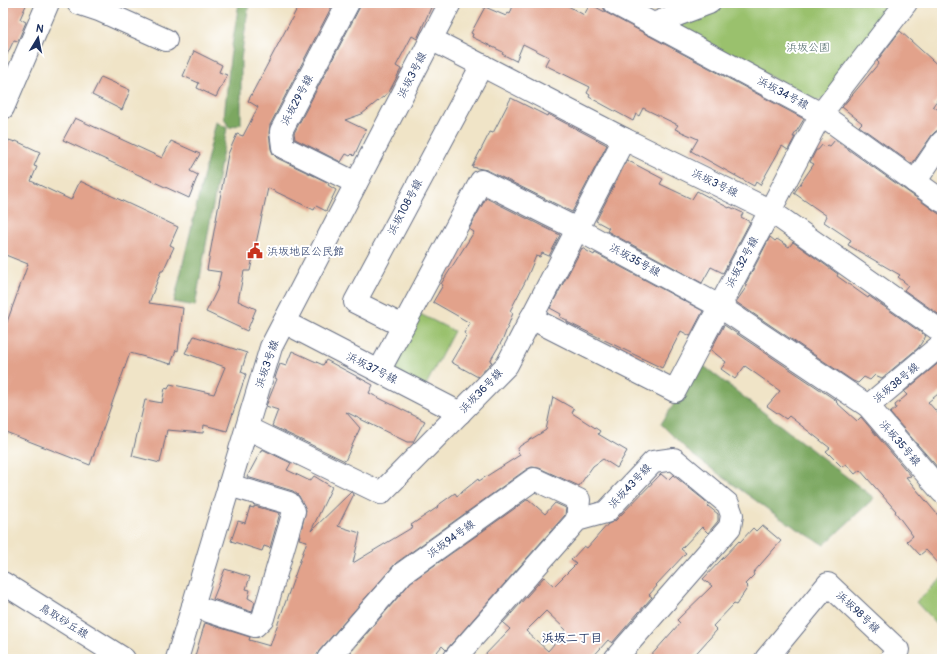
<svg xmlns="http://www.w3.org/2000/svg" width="945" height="662" font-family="Pangolin,'Klee One',sans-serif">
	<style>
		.green { fill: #9ac16d; stroke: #5a7866 }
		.forest { fill: #7ba760; stroke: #4b6b5f }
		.building { fill: #e2a28b; fill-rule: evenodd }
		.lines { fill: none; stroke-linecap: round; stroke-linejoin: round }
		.minor-casing { stroke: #666e83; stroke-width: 24 }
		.major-casing { stroke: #666e83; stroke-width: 24 }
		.minor { stroke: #fff; stroke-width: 22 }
		.major { stroke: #fff; stroke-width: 22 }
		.labels { text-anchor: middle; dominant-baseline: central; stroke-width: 4; stroke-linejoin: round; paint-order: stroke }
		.park-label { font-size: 11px; fill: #476263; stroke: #fff }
		.street-label { font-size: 11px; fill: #1b2f5e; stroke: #fff }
		.poi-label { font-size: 11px; fill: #1b2f5e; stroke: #fff; text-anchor: start }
		.neighbourhood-label { font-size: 12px; font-weight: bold; fill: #1b2f5e; stroke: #fff }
	</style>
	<rect width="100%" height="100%" fill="#fff"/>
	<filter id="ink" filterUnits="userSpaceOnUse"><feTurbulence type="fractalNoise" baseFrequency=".025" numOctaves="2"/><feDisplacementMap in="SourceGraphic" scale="8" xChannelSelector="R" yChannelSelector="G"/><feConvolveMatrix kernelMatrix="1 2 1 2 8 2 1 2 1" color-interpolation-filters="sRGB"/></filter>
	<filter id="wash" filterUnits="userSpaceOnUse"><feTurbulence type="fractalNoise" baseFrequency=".012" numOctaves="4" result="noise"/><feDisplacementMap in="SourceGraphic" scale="16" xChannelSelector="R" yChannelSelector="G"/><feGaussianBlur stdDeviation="0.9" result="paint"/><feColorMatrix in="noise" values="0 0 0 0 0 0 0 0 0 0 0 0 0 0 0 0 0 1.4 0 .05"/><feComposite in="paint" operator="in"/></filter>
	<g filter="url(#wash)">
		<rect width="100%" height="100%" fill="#f0e4c7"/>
		<g class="green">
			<polygon points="726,3 901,3 825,98 817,101 678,29 678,21"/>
			<polygon points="418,313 454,331 425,387 389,369"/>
			<polygon points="942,578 942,630 916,602"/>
		</g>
		<g class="forest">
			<polygon points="239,3 249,3 241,59 241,124 229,128 224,118 230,58"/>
			<polygon points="216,122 227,128 195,306 174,302"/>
			<polygon points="700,363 874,498 824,545 780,518 691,454 661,424"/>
		</g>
		<g id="blocks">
			<g class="building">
				<polygon points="3,3 27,3 20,19 26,22 18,41 14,40 3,63"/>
				<polygon points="300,3 326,3 332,6 270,125 269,133 271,149 273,154 277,158 329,183 328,185 336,190 326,211 316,206 314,210 268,188 250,271 244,271 238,301 256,309 247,331 206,312 217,290 221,272 207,270 228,154 237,134 243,136 258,107 248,101"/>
				<polygon points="362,3 433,3 417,39 412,36 396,66 401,69 389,92 362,114 345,120 366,130 354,156 352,154 350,156 346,154 341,162 295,139 294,133"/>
				<polygon points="514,3 563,3 584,15 590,4 804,119 793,137 795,137 788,150 782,146 760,185 756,182 754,186 691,151 698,139 675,129 678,125 643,108 639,116 636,114 633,121 589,97 590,95 587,93 590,87 545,65 549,57 523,44 516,61 502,54 503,52 472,37 473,34 471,33 485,7 506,16 508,13 510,14"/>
				<polygon points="900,31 942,69 942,93 933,106 942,112 942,130 936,131 932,135 912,164 859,126 862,123 842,107 879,63 877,61"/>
				<polygon points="194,51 222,65 219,72 227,75 216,97 197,88 199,83 183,76"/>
				<polygon points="101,77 130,90 122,110 92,95"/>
				<polygon points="511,98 547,116 548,114 607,145 572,212 487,170 472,167 490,132 493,133"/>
				<polygon points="75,118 162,158 171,141 200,154 190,171 198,175 189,198 63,140"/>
				<polygon points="9,140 15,142 16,141 40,152 34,166 37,167 31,181 71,200 80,181 178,227 170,245 174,247 163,271 161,271 149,303 183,308 178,351 176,350 171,364 130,353 90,465 3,431 3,333 28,264 3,254 3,153"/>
				<polygon points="835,140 942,216 941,316 904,290 908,285 898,277 900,275 848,245 851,240 824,222 827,216 794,193 814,164 810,162 816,150 818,150 822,145 825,147 827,145 830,146"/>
				<polygon points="627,160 663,179 660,184 692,199 697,191 729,208 730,207 743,213 741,217 750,222 723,273 711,267 702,283 607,231 609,228 596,221"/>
				<polygon points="486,198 560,235 549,256 542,253 540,257 536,256 526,280 510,311 513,313 503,339 490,361 492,362 478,377 451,362 467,335 464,333 470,323 433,302 443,285 441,284 474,232 469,229"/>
				<polygon points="770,237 775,241 777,239 789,247 793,242 838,274 837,276 868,298 869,296 926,336 918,348 882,378 875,375 870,380 864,377 858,383 853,381 736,302 747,286 745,285"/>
				<polygon points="582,248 594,255 595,253 703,311 690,336 681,331 662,368 567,322 567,320 560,317 561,314 550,308"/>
				<polygon points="724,325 837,401 836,402 857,421 861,417 911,476 906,477 942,520 942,567 926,550 920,555 907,541 913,536 895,512 896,511 860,470 855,474 846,464 842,467 826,451 830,448 789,416 786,419 767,406 780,391 745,366 735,379 721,369 726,362 711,350"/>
				<polygon points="194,336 247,353 241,372 246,374 227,431 204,425 203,433 167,430 160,463 132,456 145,400 162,403 165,388 168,389 170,384 214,394 225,367 185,353"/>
				<polygon points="292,351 323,365 326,360 373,385 369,393 425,421 413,442 407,442 346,412 360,428 345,461 272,426 278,410 266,406 277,379 275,378 277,372 280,364 286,366"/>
				<polygon points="942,360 942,391 928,402 942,418 942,468 939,469 890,413 896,408 895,405 907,395 904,392"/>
				<polygon points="553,397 574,409 572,413 600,431 598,434 627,451 617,468 603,459 593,466 579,486 539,468 532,467 527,469 396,563 319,651 316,659 194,659 205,623 250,637 249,640 270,646 307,541 299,539 306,510 299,496 293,491 247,477 262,449 291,463 287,470 310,481 314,476 332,487 311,531 351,492 354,494 338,526 360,533 353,563 413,527 411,525 438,507 437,506 455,493 457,496 478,479 479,481 520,455 517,450 520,446 546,430"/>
				<path d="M661 474 668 480 673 475 709 504 708 506 718 514V521L708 533 702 527 681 549 686 553 656 585 657 586 649 595 652 597 612 643 608 640 591 659H481L510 629 503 623 544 577 554 586 576 564 571 560 584 546 587 548 608 524 615 521ZM546 611 566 630 548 651 526 631Z"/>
				<polygon points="528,499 545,514 555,503 566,508 565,515 446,650 442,646 431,659 345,659 411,582"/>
				<polygon points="254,506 280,513 270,548 264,546 262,551 231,541 238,521 245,523 250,507 254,508"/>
				<polygon points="762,525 781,541 753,573 754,575 745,584 748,587 736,605 734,604 713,626 717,630 691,659 648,659 680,623 677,620 712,586 703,579 739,541 740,542 753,528 756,531"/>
				<polygon points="225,569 250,577 246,589 250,590 248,598 255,602 252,612 213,599"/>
			</g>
		</g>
	</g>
	<g filter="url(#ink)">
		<use href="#blocks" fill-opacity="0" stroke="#666e83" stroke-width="1"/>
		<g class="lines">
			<defs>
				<g id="minor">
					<polyline points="78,3 99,10 166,40"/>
					<polyline points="348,3 281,131 283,147 356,183"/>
					<polyline points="614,3 821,114 942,201"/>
					<polyline points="653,24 709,3"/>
					<polyline points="431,39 624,139 769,210 942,332"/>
					<polyline points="3,108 48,3"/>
					<polyline points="915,182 942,142"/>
					<polyline points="531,318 675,391 821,114 906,3"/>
					<polyline points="284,322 460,413"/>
					<polyline points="403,326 355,302 482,65"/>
					<polyline points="379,371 481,181 577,229 719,306 868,406 942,492"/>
					<polyline points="868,406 942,344"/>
					<polyline points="247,428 381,493 507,365 624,139"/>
					<polyline points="193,606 255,626 263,618 294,511 289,503 229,485"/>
					<polyline points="177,659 271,347 450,3"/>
					<polyline points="328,659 403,573 534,479 579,500 577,520"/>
					<polyline points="454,659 577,520 606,512 653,462 674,459 728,504 732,515 730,527 615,659"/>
					<polyline points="766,659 828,584 898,650 891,659"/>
				</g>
				<polyline id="major" points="3,583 124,659"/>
			</defs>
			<use href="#minor" class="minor-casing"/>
			<use href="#major" class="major-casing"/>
			<use href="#minor" class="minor"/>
			<use href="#major" class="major"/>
		</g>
	</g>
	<defs>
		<symbol id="civic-bare" viewBox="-9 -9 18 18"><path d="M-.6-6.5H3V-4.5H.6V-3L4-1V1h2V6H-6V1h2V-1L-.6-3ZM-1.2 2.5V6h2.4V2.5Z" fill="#c8321e" stroke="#fff" stroke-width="2.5" paint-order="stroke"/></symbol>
	</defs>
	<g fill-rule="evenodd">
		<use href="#civic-bare" x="244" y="240" width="22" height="22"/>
	</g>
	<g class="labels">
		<g class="park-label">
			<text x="808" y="47">浜坂公園</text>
		</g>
		<g class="street-label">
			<text transform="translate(412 75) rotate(-63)">浜坂3号線</text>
			<text transform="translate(783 93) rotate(28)">浜坂34号線</text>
			<text transform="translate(297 100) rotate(-62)">浜坂29号線</text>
			<text transform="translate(715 183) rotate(26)">浜坂3号線</text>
			<text transform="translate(405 207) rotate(-62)">浜坂108号線</text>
			<text transform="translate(635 260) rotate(29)">浜坂35号線</text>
			<text transform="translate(742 262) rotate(-62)">浜坂32号線</text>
			<text transform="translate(267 364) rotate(-71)">浜坂3号線</text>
			<text transform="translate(372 368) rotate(27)">浜坂37号線</text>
			<text transform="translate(896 383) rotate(-40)">浜坂38号線</text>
			<text transform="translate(481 391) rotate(-46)">浜坂36号線</text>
			<text transform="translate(900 443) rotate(49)">浜坂35号線</text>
			<text transform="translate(630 486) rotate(-47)">浜坂43号線</text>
			<text transform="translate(451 539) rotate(-36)">浜坂94号線</text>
			<text transform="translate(858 612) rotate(43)">浜坂98号線</text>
			<text transform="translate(64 621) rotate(32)">鳥取砂丘線</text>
		</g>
		<g class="poi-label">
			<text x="267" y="251">浜坂地区公民館</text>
		</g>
		<g class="neighbourhood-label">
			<text x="572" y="638">浜坂二丁目</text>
		</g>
	</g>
	<rect width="945" height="662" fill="none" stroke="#fff" stroke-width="16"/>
	<g transform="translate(38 38) rotate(10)" stroke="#ffffff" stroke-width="3" paint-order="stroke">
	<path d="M0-3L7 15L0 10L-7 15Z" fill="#1b2f5e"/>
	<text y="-6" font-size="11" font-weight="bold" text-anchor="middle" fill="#1b2f5e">N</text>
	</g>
</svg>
